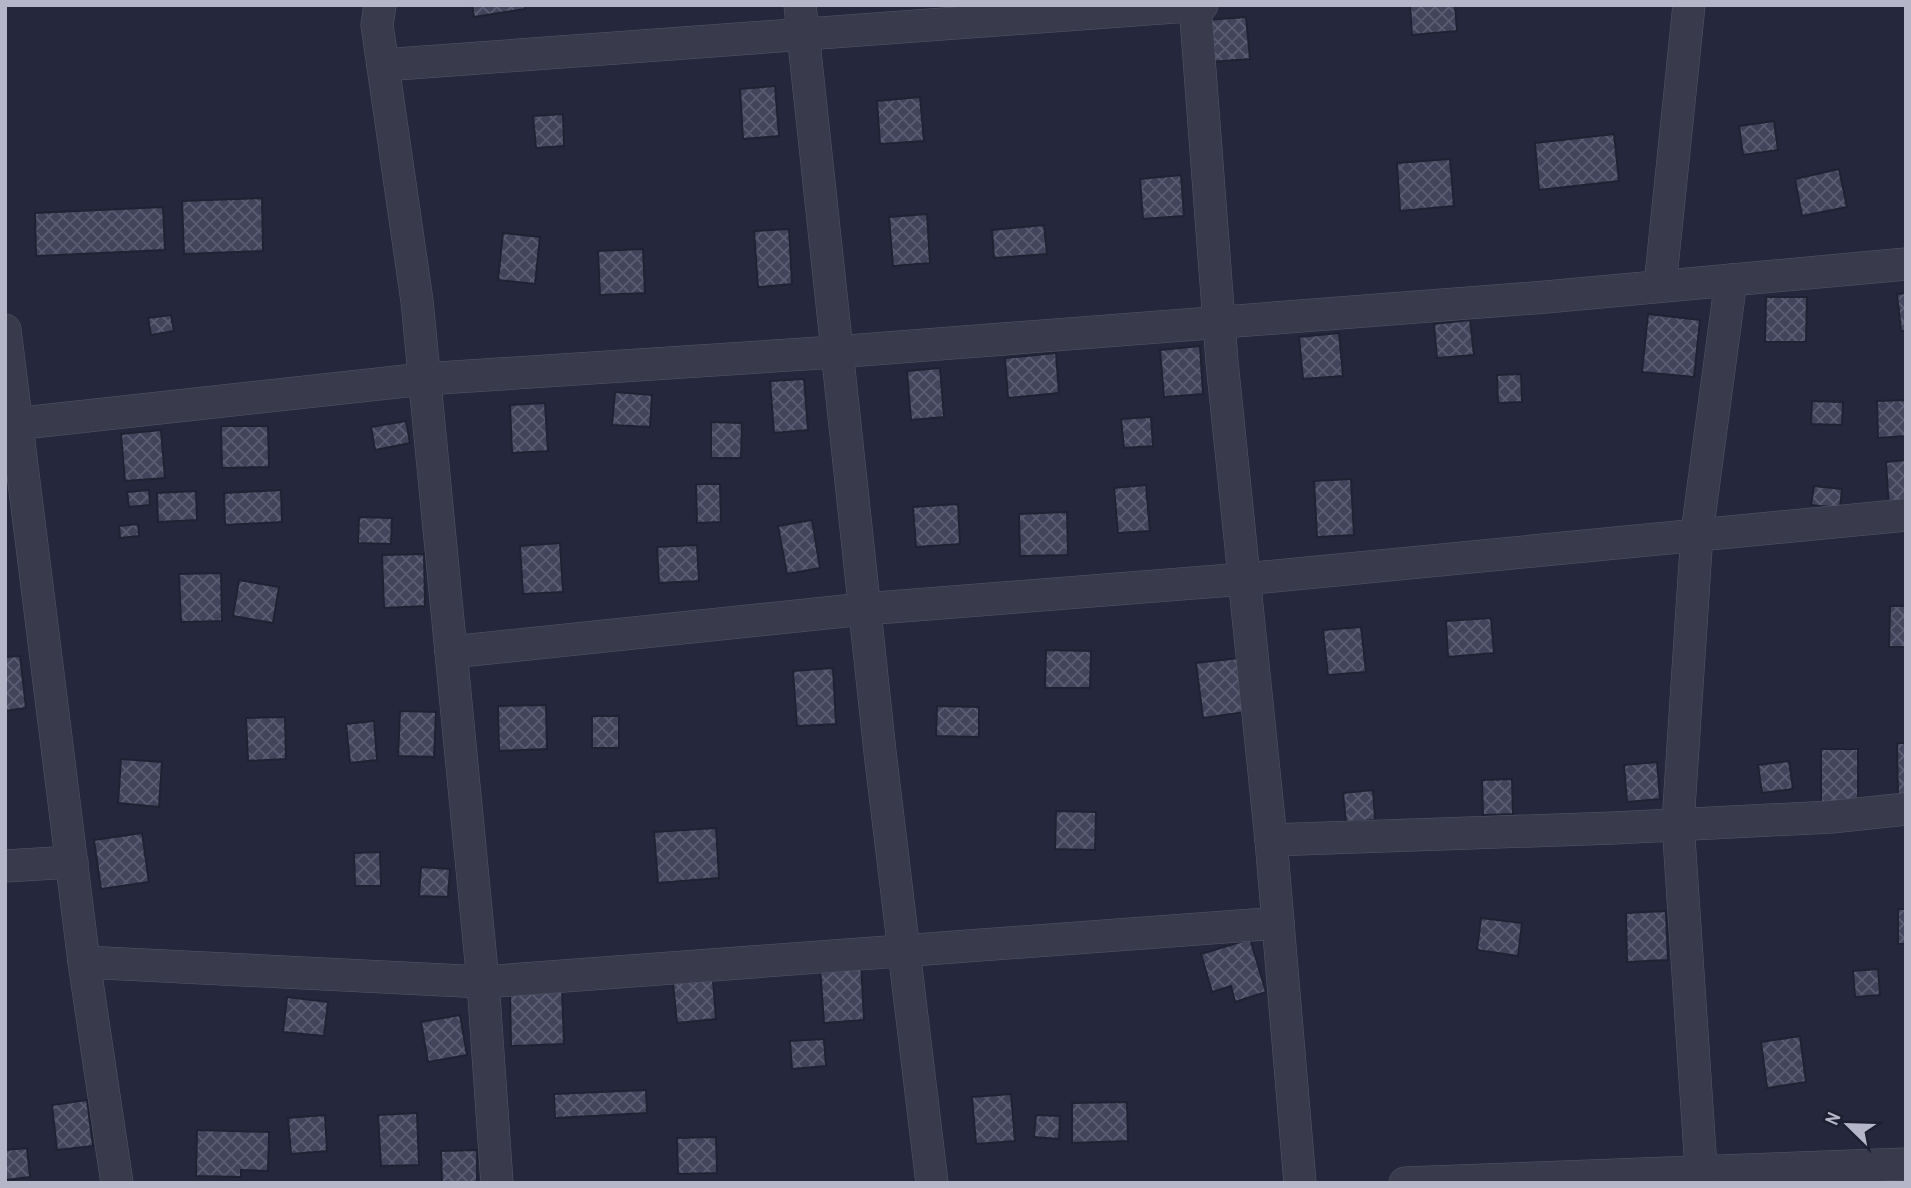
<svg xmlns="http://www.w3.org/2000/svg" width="1911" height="1188" font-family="'Archivo Narrow',sans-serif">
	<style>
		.building { fill: url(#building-cross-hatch); stroke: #202233; stroke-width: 2 }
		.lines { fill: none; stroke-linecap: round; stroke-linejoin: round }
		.minor-casing { stroke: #545667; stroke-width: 33 }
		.minor { stroke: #393b4c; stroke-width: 32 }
	</style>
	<defs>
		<pattern id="building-cross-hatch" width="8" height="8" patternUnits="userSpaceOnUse" patternTransform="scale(1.75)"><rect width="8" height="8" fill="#42445c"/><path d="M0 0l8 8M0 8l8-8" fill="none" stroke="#5b5d72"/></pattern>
	</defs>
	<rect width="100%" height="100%" fill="#25283c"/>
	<g class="building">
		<polygon points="472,5 525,5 525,9 474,17"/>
		<polygon points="1410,5 1455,5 1457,31 1412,35"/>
		<polygon points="1246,17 1250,59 1210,62 1207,20"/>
		<polygon points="775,86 779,136 743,139 740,89"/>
		<polygon points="920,97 924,141 880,144 877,101"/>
		<polygon points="563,114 564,146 536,148 533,116"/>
		<polygon points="1774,121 1778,150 1743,155 1739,126"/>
		<polygon points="1614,134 1619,181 1539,190 1535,143"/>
		<polygon points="1450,159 1454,206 1400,211 1397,163"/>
		<polygon points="1839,169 1847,207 1802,216 1795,179"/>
		<polygon points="1181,175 1184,216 1143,219 1140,179"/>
		<polygon points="262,198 263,251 184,254 182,201"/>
		<polygon points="163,207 165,250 36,256 35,213"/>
		<polygon points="927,214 930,263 893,266 889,217"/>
		<polygon points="1044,225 1047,254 994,258 992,230"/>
		<polygon points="789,229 792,284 758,287 754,231"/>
		<polygon points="503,233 540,237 535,284 498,280"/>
		<polygon points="643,249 645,293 600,295 598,251"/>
		<polygon points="1906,293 1906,331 1901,331 1897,294"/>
		<polygon points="1766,297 1807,297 1806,342 1765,342"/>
		<polygon points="1648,314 1700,320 1694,377 1642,372"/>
		<polygon points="171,315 174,331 151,335 148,318"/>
		<polygon points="1470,320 1474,355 1437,358 1434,324"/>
		<polygon points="1339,333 1343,376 1303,379 1299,337"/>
		<polygon points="1200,346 1203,394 1164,397 1160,350"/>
		<polygon points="1056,353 1059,393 1008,398 1005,358"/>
		<polygon points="940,368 944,417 911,420 907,371"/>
		<polygon points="1521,374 1522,402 1498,403 1497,375"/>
		<polygon points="804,379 808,430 774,433 770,381"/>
		<polygon points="615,392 652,395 650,427 612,425"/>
		<polygon points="1906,400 1906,436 1878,438 1877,401"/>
		<polygon points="1812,401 1843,402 1842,425 1811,424"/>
		<polygon points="545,403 548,451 512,453 510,405"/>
		<polygon points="1151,417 1153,446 1124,448 1121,419"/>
		<polygon points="406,421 410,443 375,450 371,427"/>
		<polygon points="711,422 742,423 741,458 711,458"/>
		<polygon points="221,426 268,426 269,467 222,468"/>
		<polygon points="161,430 165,478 125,481 121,434"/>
		<polygon points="1906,460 1906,508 1889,509 1886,462"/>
		<polygon points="1351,479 1354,535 1317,537 1314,481"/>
		<polygon points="696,484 720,484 721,522 697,523"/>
		<polygon points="1146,485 1150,531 1118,533 1114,488"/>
		<polygon points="1814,486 1842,489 1840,508 1811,505"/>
		<polygon points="149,490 150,505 129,507 127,492"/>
		<polygon points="281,490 282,522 225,525 224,493"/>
		<polygon points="196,491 197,520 158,522 157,493"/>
		<polygon points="958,504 960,544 916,547 913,507"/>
		<polygon points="1067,512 1068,555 1020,556 1019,514"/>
		<polygon points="359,517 392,518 391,544 358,543"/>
		<polygon points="812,520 820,568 787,574 778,526"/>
		<polygon points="138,524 139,536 120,538 119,526"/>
		<polygon points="560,543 563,592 523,594 520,546"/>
		<polygon points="697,545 699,581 659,583 657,547"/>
		<polygon points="424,554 425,606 384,608 382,555"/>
		<polygon points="221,573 222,621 181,622 179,574"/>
		<polygon points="239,580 279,587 273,623 233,616"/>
		<polygon points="1890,606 1906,606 1906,647 1889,647"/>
		<polygon points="1491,618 1494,653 1448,657 1446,621"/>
		<polygon points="1361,627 1366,672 1328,675 1323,630"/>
		<polygon points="1046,650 1091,651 1090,688 1045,688"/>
		<polygon points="20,656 26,708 5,711 5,657"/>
		<polygon points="1239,658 1246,712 1203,718 1196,663"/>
		<polygon points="833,668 836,724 797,726 793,671"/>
		<polygon points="546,705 547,749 499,751 498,706"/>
		<polygon points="937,706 979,707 979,737 936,736"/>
		<polygon points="400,711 436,712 434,757 398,756"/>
		<rect x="592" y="716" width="27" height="32"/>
		<polygon points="285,717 286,759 248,761 246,718"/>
		<polygon points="374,721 377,760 350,763 346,724"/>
		<polygon points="1897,743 1906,743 1906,795 1898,796"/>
		<rect x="1821" y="749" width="37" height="55"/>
		<polygon points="121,759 162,762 159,807 118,803"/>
		<polygon points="1789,761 1793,789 1762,793 1758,765"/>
		<polygon points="1657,762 1660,799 1627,802 1624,765"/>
		<polygon points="1512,779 1513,814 1483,815 1482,780"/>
		<polygon points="1373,790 1375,820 1346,822 1343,793"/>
		<polygon points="1056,811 1096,812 1095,850 1055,849"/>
		<polygon points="716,828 719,878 658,883 654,832"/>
		<polygon points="142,833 149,882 101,889 94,840"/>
		<polygon points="380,852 381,886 355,886 354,853"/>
		<polygon points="421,867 450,869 448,897 419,896"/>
		<rect x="1898" y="909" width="8" height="35"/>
		<polygon points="1666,911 1668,960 1627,962 1626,913"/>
		<polygon points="1481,918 1522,923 1518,956 1477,950"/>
		<polygon points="1250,939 1266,992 1235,1002 1231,986 1212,992 1201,954"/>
		<polygon points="861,963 864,1020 824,1023 820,966"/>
		<polygon points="1878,969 1880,995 1855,997 1853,971"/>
		<polygon points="713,980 716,1019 677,1023 673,983"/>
		<polygon points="562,990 564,1044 511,1046 510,992"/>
		<polygon points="287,997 328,1002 324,1036 283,1032"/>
		<polygon points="460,1015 467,1055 428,1062 421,1022"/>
		<polygon points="1800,1036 1806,1082 1767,1088 1761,1042"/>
		<polygon points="824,1039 826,1066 792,1069 790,1041"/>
		<polygon points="646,1090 647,1113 555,1118 554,1094"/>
		<polygon points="1011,1094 1015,1141 976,1144 972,1097"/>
		<polygon points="87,1100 93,1146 57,1150 52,1105"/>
		<polygon points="1127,1102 1128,1141 1072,1143 1072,1103"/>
		<polygon points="417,1113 419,1165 381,1166 378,1115"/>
		<polygon points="325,1115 327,1151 291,1154 288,1118"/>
		<polygon points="1036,1115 1060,1116 1059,1139 1034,1137"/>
		<polygon points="197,1130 269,1132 268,1171 241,1170 241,1177 196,1176"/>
		<polygon points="716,1137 717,1173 678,1174 677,1138"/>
		<polygon points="27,1148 30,1177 5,1180 5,1150"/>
		<polygon points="477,1150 477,1183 442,1183 441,1151"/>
	</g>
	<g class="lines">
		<defs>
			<g id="minor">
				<polyline points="380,5 377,25 417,301 483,982 497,1183"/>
				<polyline points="800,5 880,752 932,1183"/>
				<polyline points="1195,5 1222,362 1271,840 1300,1183"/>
				<polyline points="383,65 1202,5"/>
				<polyline points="1660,286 1689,5"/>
				<polyline points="5,330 84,962 117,1183"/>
				<polyline points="5,425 424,379 835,352 1546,297 1906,264"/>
				<polyline points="451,652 864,609 1244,579 1906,515"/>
				<polyline points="1271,840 1614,828 1831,817 1906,809"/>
				<polyline points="5,866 72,862"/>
				<polyline points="84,962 483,982 1278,923"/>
				<polyline points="1405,1183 1906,1164"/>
				<polyline points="1702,1183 1678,823 1697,533 1731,280"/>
			</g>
		</defs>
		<use href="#minor" class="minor-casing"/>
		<use href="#minor" class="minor"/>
	</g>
	<rect width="1911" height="1188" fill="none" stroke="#b5b6c7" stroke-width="14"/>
	<g transform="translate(1848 1125) rotate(293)" stroke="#1e2031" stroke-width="5" paint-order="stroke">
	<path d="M0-5L12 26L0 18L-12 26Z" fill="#b5b6c7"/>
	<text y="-10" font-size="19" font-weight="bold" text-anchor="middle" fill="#b5b6c7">N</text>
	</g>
</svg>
